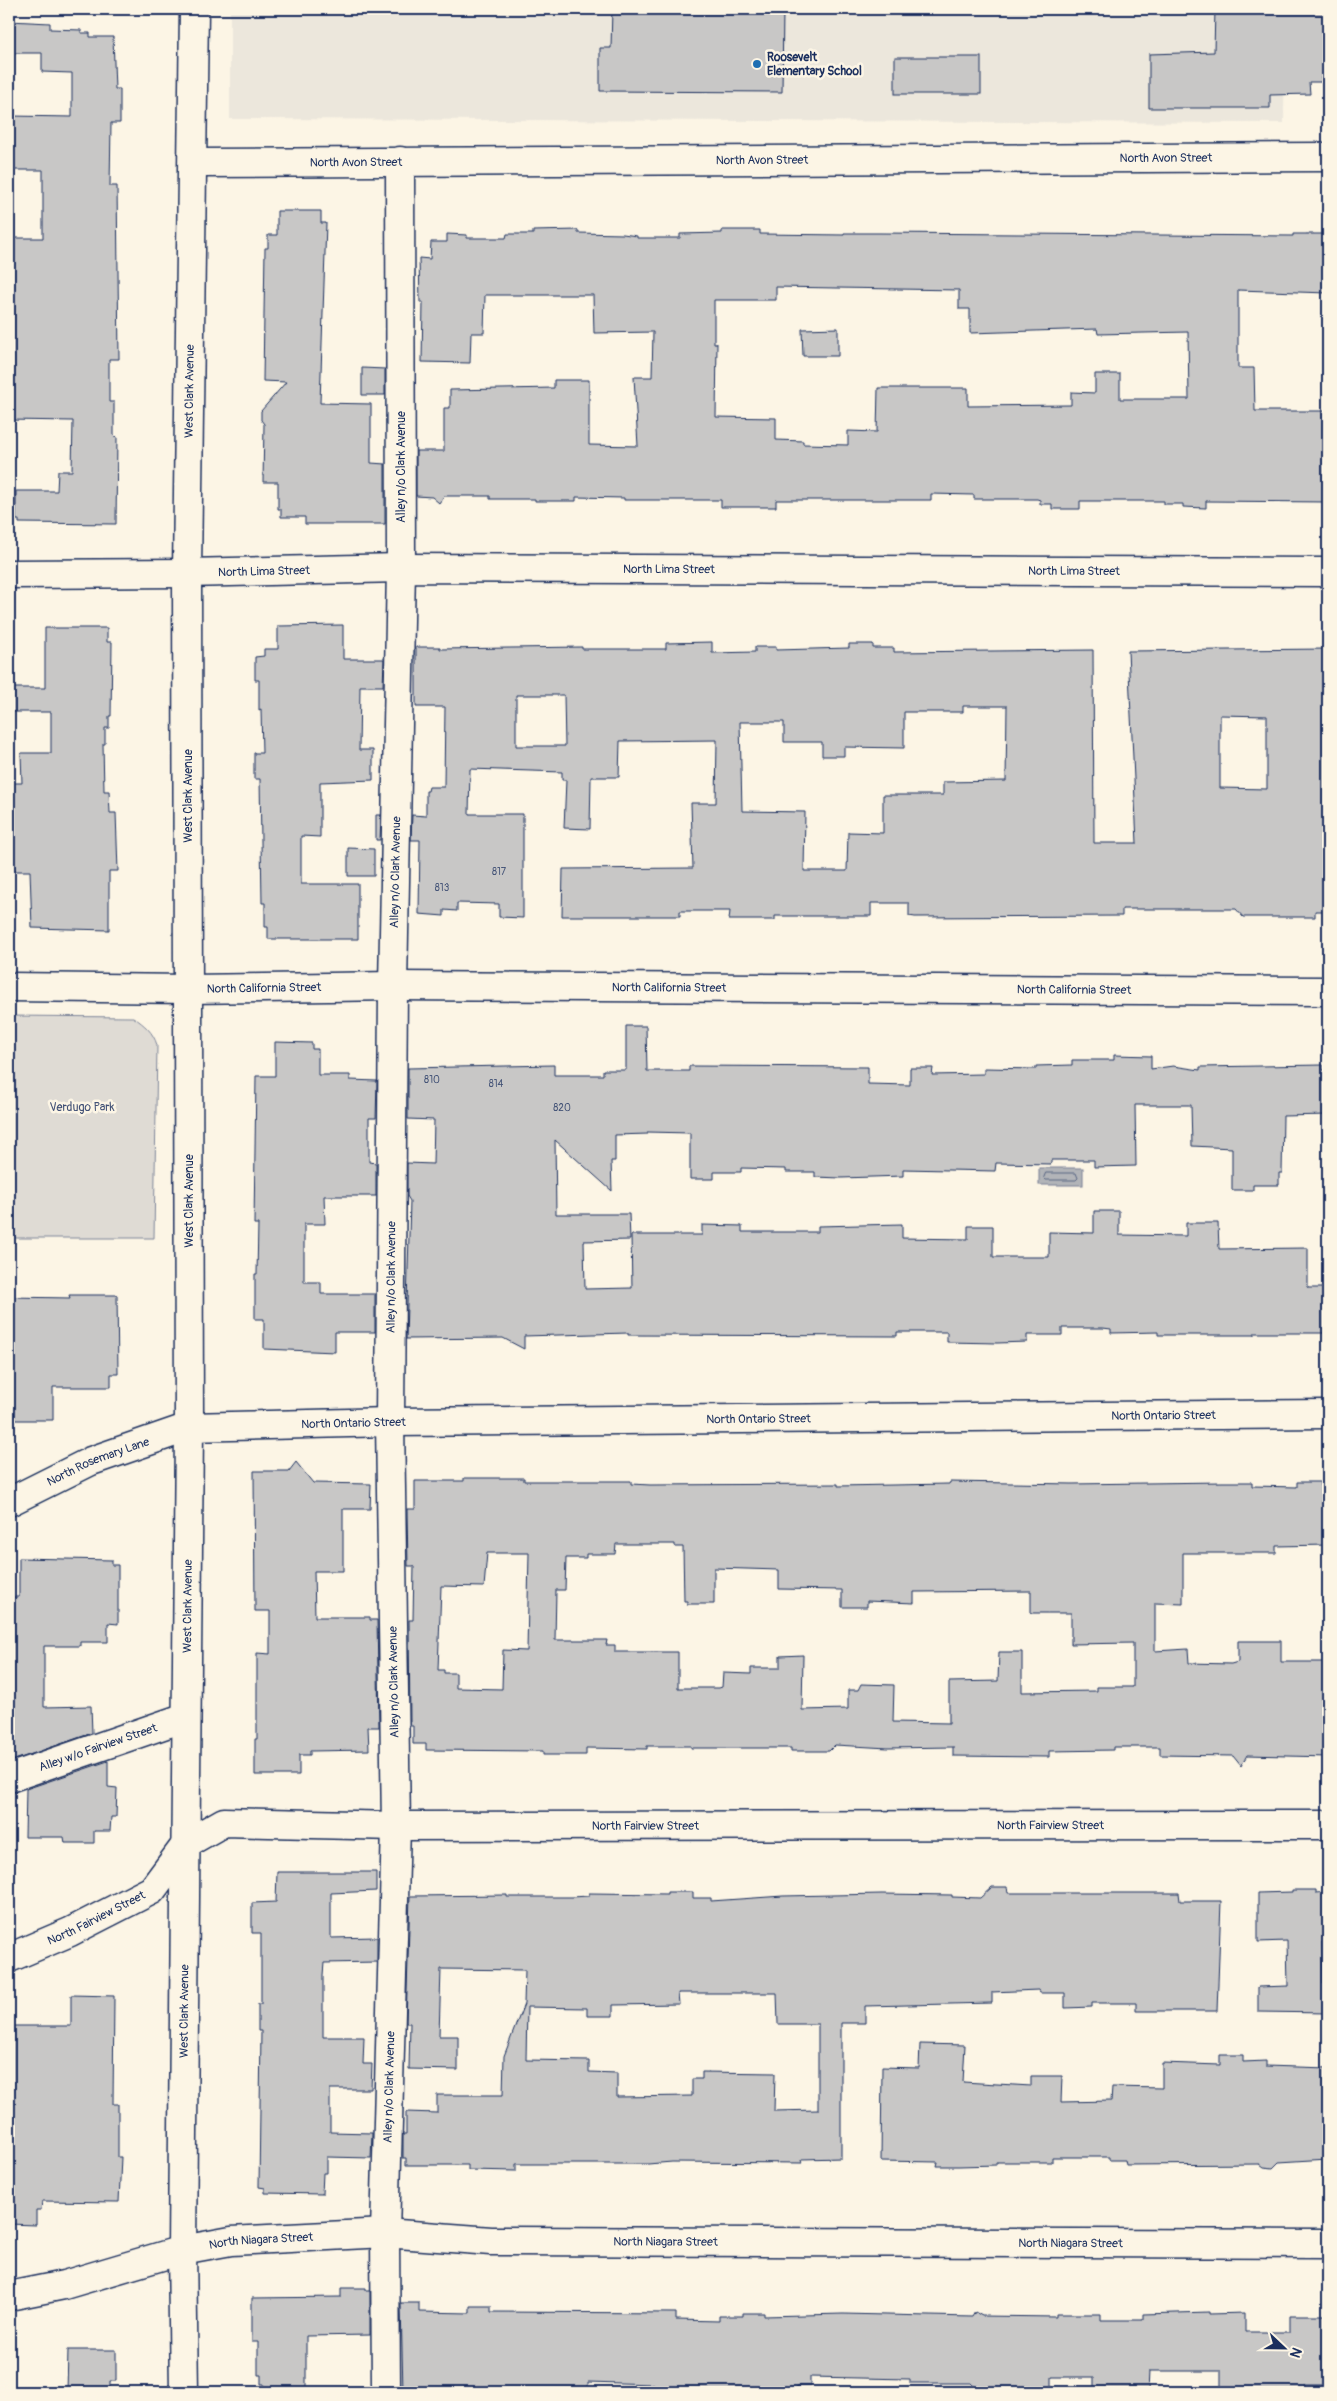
<svg xmlns="http://www.w3.org/2000/svg" width="1337" height="2401" font-family="Pangolin,sans-serif">
	<style>
		.built { fill: #ece7dc }
		.green { fill: #dfdbd4; stroke: #7d8599 }
		.water { fill: #b2b4b8; stroke: #767f94 }
		.lines { fill: none; stroke-linecap: round; stroke-linejoin: round }
		.shore { stroke: #576482; stroke-width: 1 }
		.building { fill: #c8c7c6; stroke: #1b2f5e; fill-rule: evenodd }
		.minor-casing { stroke: #1b2f5e; stroke-width: 31 }
		.minor { stroke: #fcf5e5; stroke-width: 28 }
		.poi-dot { fill: #1f6fb2; stroke: #fcf5e5; stroke-width: 2 }
		.labels { text-anchor: middle; dominant-baseline: central; stroke-width: 5; stroke-linejoin: round; paint-order: stroke }
		.number-label { font-size: 10px; fill: #465578 }
		.poi-label { font-size: 12px; font-weight: bold; fill: #1b2f5e; stroke: #fcf5e5; text-anchor: start }
		.street-label { font-size: 12px; fill: #1b2f5e; stroke: #fcf5e5 }
		.park-label { font-size: 12px; fill: #425176; stroke: #fcf5e5 }
	</style>
	<rect width="100%" height="100%" fill="#fcf5e5"/>
	<filter id="ink" filterUnits="userSpaceOnUse"><feTurbulence type="fractalNoise" baseFrequency=".02" numOctaves="2"/><feDisplacementMap in="SourceGraphic" scale="10" xChannelSelector="R" yChannelSelector="G"/><feConvolveMatrix kernelMatrix="1 2 1 2 8 2 1 2 1" color-interpolation-filters="sRGB"/></filter>
	<g filter="url(#ink)">
		<polygon class="built" points="230,9 1285,9 1284,123 230,119"/>
		<path class="green" d="M9 1016 133 1017C145 1025 153 1032 157 1045L154 1238H9Z"/>
		<rect class="water" x="1039" y="1168" width="44" height="17"/>
		<g class="lines">
			<polygon class="shore" points="1046,1173 1076,1173 1078,1178 1076,1180 1046,1180 1044,1178"/>
		</g>
		<g class="building">
			<polygon points="612,9 783,9 782,92 600,91 600,48 611,48"/>
			<polygon points="1215,9 1328,9 1328,77 1321,77 1322,82 1309,82 1310,94 1270,95 1270,108 1149,108 1149,54 1214,52"/>
			<polygon points="9,21 50,23 50,29 81,30 81,33 90,33 90,37 113,37 115,89 120,89 120,123 111,123 110,186 117,186 119,359 109,359 109,402 114,402 114,436 117,437 116,524 19,523 19,520 16,520 16,491 57,491 58,471 72,471 73,421 9,420 9,238 43,238 43,170 12,170 11,116 72,117 72,73 42,72 42,53 9,53"/>
			<rect x="895" y="57" width="86" height="37"/>
			<polygon points="277,211 321,211 321,223 326,223 320,403 371,404 371,463 385,464 385,524 305,524 305,517 281,517 281,509 278,509 278,482 263,482 264,424 261,420 261,411 286,382 263,381 265,248 268,248 268,235 277,235"/>
			<path d="M578 230V233L623 234 637 236V238H680V234L722 233V230H760V234L844 235V233H880L1293 236V234H1328V293L1238 290V368H1254L1255 411H1328V502L1206 501V508L1183 507V504H1164V501H1080V509H1052V504H1040V500L1037 499H974V495L931 494V500H776V507H721V500H624V498L576 497V501H535V499H490V496H444L439 503 432 497 416 496V451H444V408H450V390L554 388V380H589V445L638 446 634 377H652L653 332 594 333 593 295H485L484 333H471L470 363 422 362 423 302H420L419 258 430 259 431 242H447V234L467 235V238H506L507 234H533V231ZM776 287 959 290V309H970V333L1097 329 1098 334 1188 332 1189 399H1120V374H1095V393L1071 392V405L968 406V388H878L877 432 848 431V445L803 444V441L776 440V418L716 417 717 343H714V300H776Z"/>
			<polygon points="838,328 838,356 803,356 802,329"/>
			<polygon points="362,368 385,369 385,395 362,395"/>
			<polygon points="343,625 343,659 384,659 383,686 360,686 359,750 373,750 373,780 320,782 320,837 301,836 301,884 358,884 358,939 268,939 268,927 265,927 265,903 262,903 260,779 254,779 254,753 262,753 261,709 259,710 259,680 255,680 255,657 264,656 264,649 278,649 278,626"/>
			<polygon points="45,628 107,628 107,642 112,642 111,716 109,716 109,728 105,728 105,744 103,744 104,791 109,791 110,813 116,813 118,871 109,871 109,930 32,928 30,871 9,871 9,783 22,783 21,753 51,753 51,712 9,712 9,688 45,688"/>
			<path d="M712 642V653L755 652V647H776V650L849 648V644H873V648H894V652L1093 650 1094 843H1137L1128 651 1328 649V911H1315V917H1243L1236 909H1122V916L915 917 909 916V903H871V916H775V920H729L730 911H680V916H562L563 869 693 868 691 803H716L717 740 620 741 619 777H591L590 829 564 828 566 780H562V772L470 769 469 814H523V918L499 917V904L457 903V911L444 910V916L419 914 420 840H411L412 815 426 816V791H428L429 787H444L445 707H416V647H440V649L582 647V649H666V643ZM516 695H564L565 746H516ZM963 706H1007L1006 781 943 782V795H883V833L848 832 847 871H804L805 812 742 811 740 722H784V742H822V756H844V747L904 748V712H963ZM1220 715 1267 716V789L1220 788Z"/>
			<polygon points="376,815 381,815 380,840 376,840"/>
			<polygon points="348,848 374,849 374,876 348,876"/>
			<polygon points="626,1026 646,1026 647,1071 689,1071 689,1066 868,1067 868,1084 910,1085 910,1068 933,1068 932,1075 984,1074 984,1068 1036,1069 1036,1066 1072,1065 1072,1060 1114,1060 1114,1055 1151,1056 1151,1069 1173,1066 1200,1070 1200,1067 1323,1065 1323,1070 1328,1070 1328,1115 1283,1116 1282,1173 1279,1173 1279,1185 1253,1185 1253,1190 1232,1190 1232,1148 1192,1146 1191,1105 1135,1105 1136,1166 1094,1167 1094,1160 1051,1160 1051,1164 996,1163 995,1171 903,1169 903,1176 841,1178 815,1177 815,1172 786,1172 786,1169 741,1168 741,1172 714,1172 714,1179 690,1179 690,1133 648,1132 648,1134 615,1135 615,1161 611,1161 612,1191 555,1140 556,1214 629,1214 630,1240 584,1241 585,1289 632,1288 631,1235 702,1235 702,1225 742,1226 742,1232 818,1232 818,1226 902,1224 902,1238 968,1239 968,1226 993,1226 993,1257 1049,1257 1049,1232 1094,1233 1094,1211 1119,1211 1119,1235 1186,1236 1186,1223 1218,1223 1219,1249 1308,1248 1308,1288 1328,1288 1328,1333 1254,1333 1254,1335 1158,1335 1158,1332 1111,1333 1111,1329 1103,1328 1062,1328 1062,1335 1027,1335 1027,1342 997,1343 947,1342 947,1332 897,1332 897,1336 628,1335 628,1333 524,1336 524,1349 503,1338 406,1339 410,1201 407,1196 407,1163 433,1164 434,1120 408,1119 408,1068 554,1065 554,1075 603,1075 603,1070 626,1070"/>
			<polygon points="275,1042 312,1043 312,1049 318,1049 318,1075 350,1075 350,1080 377,1081 376,1118 369,1118 369,1162 376,1163 376,1196 324,1196 325,1224 304,1224 304,1282 321,1282 321,1294 375,1294 375,1332 335,1332 335,1352 264,1349 264,1319 255,1319 255,1274 257,1274 258,1224 254,1224 256,1076 275,1076"/>
			<polygon points="69,1295 117,1295 118,1374 111,1374 111,1387 53,1387 53,1420 13,1420 13,1381 9,1381 9,1297 70,1298"/>
			<polygon points="296,1462 313,1483 371,1484 370,1509 343,1509 343,1571 314,1571 315,1617 370,1617 370,1620 377,1620 379,1727 368,1727 369,1750 310,1751 310,1755 299,1755 299,1775 255,1775 255,1739 257,1739 257,1653 270,1654 270,1611 255,1611 254,1471 289,1471"/>
			<path d="M464 1478H524V1481H631V1484L650 1485 838 1484V1486L949 1484 950 1482 1072 1484 1222 1482H1252V1486L1297 1487V1482H1320V1486H1328V1545L1276 1546V1553H1183V1604L1155 1603V1651L1188 1649 1189 1663 1231 1664 1238 1662V1641H1281V1662H1324V1704H1328V1757L1247 1755 1241 1766 1233 1756 1160 1755V1747H1113V1750L1049 1751V1757L953 1756V1747L888 1748 835 1745 829 1751H791V1748H691V1746H647V1749L586 1748V1755H543V1751L426 1750V1744H413V1726H410L409 1620H413L414 1566H408L407 1509H415V1481H464ZM616 1544H675V1547H683L684 1601H687V1604H714V1568L779 1570V1589L842 1590V1607H867V1601L914 1603V1592L1031 1591V1613H1071V1644L1133 1643V1687H1097V1691L1022 1692V1652H999L998 1681 949 1682V1723L893 1722 894 1685 861 1684 858 1690H848V1709L802 1710 803 1655 780 1656V1668H751V1674L723 1673 722 1687 719 1688H678V1652H615V1645H606L607 1640H555L556 1590H565L566 1558H586V1554H615ZM487 1553H529L527 1651 503 1650 502 1689 456 1688V1673H444V1670H438L441 1586 484 1587Z"/>
			<polygon points="19,1558 112,1560 112,1565 118,1565 118,1624 108,1623 108,1642 80,1642 80,1646 44,1646 44,1707 91,1706 92,1733 9,1762 9,1635 12,1635 12,1597 19,1597"/>
			<polygon points="108,1761 108,1787 117,1788 116,1817 111,1817 110,1831 94,1831 94,1843 65,1843 64,1837 25,1837 26,1789"/>
			<polygon points="277,1872 376,1872 376,1891 331,1893 331,1938 377,1937 377,1962 324,1963 323,1975 323,2037 364,2037 363,2064 372,2064 371,2089 330,2089 330,2132 372,2133 371,2158 327,2157 327,2173 323,2173 322,2194 265,2193 265,2188 259,2187 261,2031 258,2031 258,2004 261,2004 261,1933 252,1933 252,1903 276,1902"/>
			<path d="M992 1887H1007L1008 1893H1179L1180 1901H1221L1217 2011H1136V2003H1092V2007L1065 2008V1993H1040L1038 1990 992 1992V2003L865 2006V2023H841V2158L802 2159 803 2163 672 2162 648 2164H516V2171L468 2170V2165H406V2158H403V2134H406V2112L437 2113V2095H503L504 2056 524 2004 525 1970 441 1969 439 2036H458V2070L409 2069 410 2023H406L410 1896 507 1895V1897H572L589 1896V1893L667 1894V1892H693V1898H711V1901L783 1896 882 1894 952 1895V1897L980 1898ZM678 1993H777L778 2024H818V2110L774 2111 775 2073 702 2072V2079H692V2096L617 2097V2073L589 2072V2061L526 2060 527 2007 587 2008V2016H613V2005L679 2004Z"/>
			<polygon points="1292,1890 1316,1890 1316,1893 1328,1892 1328,1942 1322,1942 1323,1984 1328,1984 1328,2013 1258,2012 1258,1987 1288,1986 1287,1941 1258,1942 1258,1893 1292,1892"/>
			<polygon points="71,1995 114,1996 113,2104 118,2104 118,2157 121,2157 119,2202 42,2201 41,2210 36,2210 36,2225 9,2224 9,2026 71,2026"/>
			<polygon points="920,2044 965,2045 963,2082 1031,2086 1031,2076 1062,2076 1061,2102 1111,2101 1112,2087 1162,2088 1162,2063 1220,2065 1220,2055 1243,2055 1243,2062 1266,2061 1266,2066 1328,2068 1328,2159 1279,2162 1273,2168 1264,2167 1260,2164 1126,2165 1125,2160 1109,2160 1109,2157 1052,2157 1052,2162 996,2162 996,2165 959,2166 937,2166 938,2162 881,2161 882,2067 919,2068"/>
			<polygon points="341,2288 366,2288 366,2291 370,2291 370,2335 306,2336 306,2392 264,2392 264,2384 261,2384 261,2375 258,2375 258,2342 252,2342 252,2298 341,2297"/>
			<polygon points="401,2303 419,2303 419,2312 470,2313 470,2306 491,2306 491,2312 676,2313 676,2320 719,2321 719,2316 743,2316 743,2313 764,2313 764,2316 843,2314 972,2317 975,2312 982,2316 1056,2317 1056,2314 1101,2314 1101,2320 1143,2320 1143,2314 1209,2312 1209,2314 1245,2313 1245,2332 1290,2332 1290,2315 1328,2315 1328,2385 1305,2385 1305,2392 1221,2392 1221,2371 1149,2371 1148,2392 1094,2392 1094,2377 1052,2377 1052,2392 980,2392 971,2383 910,2383 910,2379 810,2377 810,2386 797,2386 797,2392 654,2392 654,2384 588,2382 588,2392 441,2390 441,2392 403,2392"/>
			<polygon points="68,2350 116,2350 116,2381 110,2381 110,2392 67,2392"/>
		</g>
		<g class="lines">
			<defs>
				<g id="minor">
					<path id="s1" d="M194 163 1328 157"/>
					<path id="s2" d="M9 574 187 573 401 568 1328 572"/>
					<path id="s3" d="M9 987 189 989 393 986 1328 991"/>
					<path id="s4" d="M9 1502 91 1461 189 1427 390 1422 1328 1414"/>
					<path id="s5" d="M9 1778 186 1717"/>
					<path id="s6" d="M9 1958 70 1932 152 1890 187 1843 224 1822 396 1826 1328 1825"/>
					<path id="s7" d="M9 2296 64 2285 182 2250 231 2241 385 2233 491 2241 1328 2244"/>
					<path id="s8" d="M184 2392 182 2250 189 1427 187 573 194 9"/>
					<path id="s9" d="M386 2392 385 2233 396 1826 390 1422 393 986 401 568 400 161"/>
				</g>
			</defs>
			<use href="#minor" class="minor-casing"/>
			<use href="#minor" class="minor"/>
		</g>
	</g>
	<circle class="poi-dot" cx="757" cy="64" r="5"/>
	<g class="labels">
		<g class="number-label">
			<text x="499" y="872">817</text>
			<text x="442" y="888">813</text>
			<text x="432" y="1080">810</text>
			<text x="496" y="1084">814</text>
			<text x="562" y="1108">820</text>
		</g>
		<g class="poi-label">
			<text x="767" y="57">Roosevelt<tspan x="767" dy="14">Elementary School</tspan></text>
		</g>
		<g class="street-label">
			<text stroke="none"><textPath href="#s1" startOffset="972">North Avon Street</textPath></text>
			<text stroke="none"><textPath href="#s1" startOffset="568">North Avon Street</textPath></text>
			<text stroke="none"><textPath href="#s1" startOffset="162">North Avon Street</textPath></text>
			<text stroke="none"><textPath href="#s8" startOffset="2001">West Clark Avenue</textPath></text>
			<text transform="translate(401 467) rotate(-90)">Alley n/o Clark Avenue</text>
			<text stroke="none"><textPath href="#s2" startOffset="660">North Lima Street</textPath></text>
			<text stroke="none"><textPath href="#s2" startOffset="255">North Lima Street</textPath></text>
			<text stroke="none"><textPath href="#s2" startOffset="1065">North Lima Street</textPath></text>
			<text transform="translate(188 796) rotate(-90)">West Clark Avenue</text>
			<text stroke="none"><textPath href="#s9" startOffset="1520">Alley n/o Clark Avenue</textPath></text>
			<text stroke="none"><textPath href="#s3" startOffset="660">North California Street</textPath></text>
			<text stroke="none"><textPath href="#s3" startOffset="255">North California Street</textPath></text>
			<text stroke="none"><textPath href="#s3" startOffset="1065">North California Street</textPath></text>
			<text transform="translate(189 1201) rotate(-90)">West Clark Avenue</text>
			<text stroke="none"><textPath href="#s9" startOffset="1115">Alley n/o Clark Avenue</textPath></text>
			<text stroke="none"><textPath href="#s4" startOffset="1170">North Ontario Street</textPath></text>
			<text stroke="none"><textPath href="#s4" startOffset="765">North Ontario Street</textPath></text>
			<text stroke="none"><textPath href="#s4" startOffset="360">North Ontario Street</textPath></text>
			<text stroke="none"><textPath href="#s4" startOffset="98">North Rosemary Lane</textPath></text>
			<text stroke="none"><textPath href="#s8" startOffset="786">West Clark Avenue</textPath></text>
			<text transform="translate(394 1682) rotate(-91)">Alley n/o Clark Avenue</text>
			<text stroke="none"><textPath href="#s5" startOffset="94">Alley w/o Fairview Street</textPath></text>
			<text stroke="none"><textPath href="#s6" startOffset="1086">North Fairview Street</textPath></text>
			<text stroke="none"><textPath href="#s6" startOffset="681">North Fairview Street</textPath></text>
			<text stroke="none"><textPath href="#s6" startOffset="96">North Fairview Street</textPath></text>
			<text stroke="none"><textPath href="#s8" startOffset="381">West Clark Avenue</textPath></text>
			<text stroke="none"><textPath href="#s9" startOffset="305">Alley n/o Clark Avenue</textPath></text>
			<text stroke="none"><textPath href="#s7" startOffset="664">North Niagara Street</textPath></text>
			<text stroke="none"><textPath href="#s7" startOffset="259">North Niagara Street</textPath></text>
			<text stroke="none"><textPath href="#s7" startOffset="1069">North Niagara Street</textPath></text>
		</g>
		<g class="park-label">
			<text x="82" y="1107">Verdugo Park</text>
		</g>
	</g>
	<rect width="1337" height="2401" fill="none" stroke="#fcf5e5" stroke-width="30"/>
	<rect x="15" y="15" width="1307" height="2371" fill="none" stroke="#1b2f5e" stroke-width="2" filter="url(#ink)"/>
	<g transform="translate(1284 2348) rotate(112)" stroke="#fcf5e5" stroke-width="4" paint-order="stroke">
	<path d="M0-4L9 19L0 12L-9 19Z" fill="#1b2f5e"/>
	<text y="-8" font-size="14" font-weight="bold" text-anchor="middle" fill="#1b2f5e">N</text>
	</g>
</svg>
